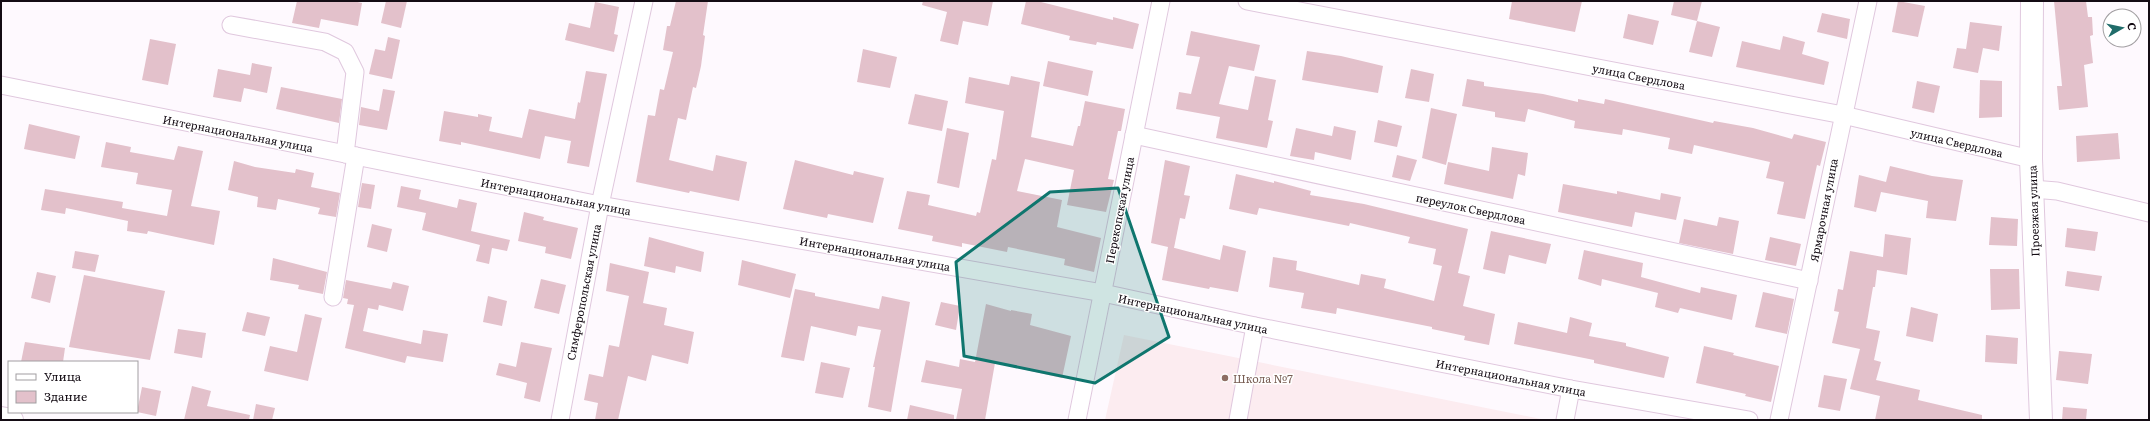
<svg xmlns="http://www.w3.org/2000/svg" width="2150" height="421" font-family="Literata,serif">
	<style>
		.education { fill: #fcecf0 }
		.building { fill: #e3c1cb }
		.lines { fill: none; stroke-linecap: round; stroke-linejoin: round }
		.minor-casing { stroke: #e0c8de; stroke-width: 19 }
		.major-casing { stroke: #e0c8de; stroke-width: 24 }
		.minor { stroke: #fff; stroke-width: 17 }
		.major { stroke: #fff; stroke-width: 22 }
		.marked { fill: #0f766e; fill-opacity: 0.2; stroke: #0f766e; stroke-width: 3; stroke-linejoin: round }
		.education-dot { fill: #8d6e63; stroke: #fff; stroke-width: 1.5 }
		.labels { text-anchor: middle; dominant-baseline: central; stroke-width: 3; stroke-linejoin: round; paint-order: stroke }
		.street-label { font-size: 11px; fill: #140c14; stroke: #fff }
		.education-label { font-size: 11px; fill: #785e54; stroke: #fff; text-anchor: start }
	</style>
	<rect width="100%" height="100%" fill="#fef9fe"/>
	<polygon class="education" points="1124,335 1546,420 1105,420"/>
	<g class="building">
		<polygon points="297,1 353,1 362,3 358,26 321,19 319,28 292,23"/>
		<polygon points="386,1 407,1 401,28 381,23"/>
		<polygon points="676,1 708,1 703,35 705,36 701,66 696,88 693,87 686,120 678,118 669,160 713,171 716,155 747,162 739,201 690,191 689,193 636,182 648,115 655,116 660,89 664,90 673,52 663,50 667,26 670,26"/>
		<polygon points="923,1 993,1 988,26 963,21 958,45 940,41 947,12 922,5"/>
		<polygon points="1026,1 1037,1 1113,20 1113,17 1139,24 1133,49 1097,42 1096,45 1069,40 1070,36 1021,24"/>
		<polygon points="1512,1 1582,1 1575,32 1509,19"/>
		<polygon points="1674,1 1702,1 1697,21 1671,15"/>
		<polygon points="1898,1 1925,6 1918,37 1892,32"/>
		<polygon points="2054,1 2086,1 2088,17 2092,17 2093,35 2090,36 2093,63 2084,65 2088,107 2059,110 2057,86 2062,86"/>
		<polygon points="595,2 619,7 614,34 618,35 614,52 565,40 569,23 590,28"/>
		<polygon points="1822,13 1850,19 1847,39 1817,32"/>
		<polygon points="1628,14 1659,21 1653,45 1623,38"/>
		<polygon points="1697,21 1720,27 1712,57 1689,52"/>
		<polygon points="1970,22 2002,26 1999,51 1983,48 1978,73 1953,68 1957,48 1966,49"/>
		<polygon points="1191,31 1260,45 1254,71 1229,66 1219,104 1248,110 1255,76 1276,80 1268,120 1273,121 1267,148 1216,138 1220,117 1176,109 1179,92 1191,94 1200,57 1186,55"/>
		<polygon points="1783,36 1805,42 1802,54 1829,62 1824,85 1736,67 1742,41 1780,50"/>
		<polygon points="388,37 400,40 392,79 369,74 375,49 385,51"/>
		<polygon points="150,39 176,44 168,85 142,80"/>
		<polygon points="863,49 897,57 890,88 857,82"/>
		<polygon points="1307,51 1341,56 1383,66 1378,93 1302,80"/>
		<polygon points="1048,61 1093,71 1088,96 1043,86"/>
		<polygon points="252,63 272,67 267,93 244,88 241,102 213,97 218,69 250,75"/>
		<polygon points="1411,69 1434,74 1429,102 1405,98"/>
		<polygon points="586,71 607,74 589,167 567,163 571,141 545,136 540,159 461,142 461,145 439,141 444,111 478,117 478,114 492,117 489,131 522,138 529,109 575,119 578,102 580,103"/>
		<polygon points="1011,76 1040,82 1031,137 1073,146 1078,126 1080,126 1085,101 1125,109 1121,131 1118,131 1108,179 1114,180 1106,212 1067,205 1074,170 1025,159 1017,191 1062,200 1057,227 1101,238 1094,272 1064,265 1065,259 1008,247 1007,252 962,243 962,247 932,241 933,236 898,229 907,191 930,195 928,205 976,216 977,212 980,213 992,159 996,160 1004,111 965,103 969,77 1009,85"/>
		<polygon points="1467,79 1484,82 1484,86 1543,94 1578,102 1578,99 1604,104 1605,99 1713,123 1714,121 1753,128 1792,139 1794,134 1826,142 1820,166 1817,165 1805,219 1777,214 1784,182 1766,178 1770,162 1694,145 1692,154 1668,149 1670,138 1623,129 1622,135 1574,128 1575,121 1528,109 1525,122 1495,117 1495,112 1462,106"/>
		<polygon points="1980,80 2002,81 2002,117 1979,118"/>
		<polygon points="1917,81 1940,86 1934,113 1912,108"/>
		<polygon points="281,87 342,99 339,123 276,109"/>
		<polygon points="383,89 395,91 387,130 359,125 361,107 379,111"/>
		<polygon points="915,94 948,101 942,131 908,124"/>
		<polygon points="1431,108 1457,114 1446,165 1422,158"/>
		<polygon points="1378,120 1402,126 1397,147 1374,142"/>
		<polygon points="29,124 80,136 75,159 24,149"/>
		<polygon points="1334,126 1356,131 1351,160 1315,152 1314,160 1290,156 1296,128 1332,136"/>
		<polygon points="947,128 969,133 959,188 937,183"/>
		<polygon points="2118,133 2120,159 2077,162 2076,136"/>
		<polygon points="106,142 131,147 130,152 174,160 178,146 203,151 191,206 220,211 214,245 148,231 147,234 127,231 128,221 66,208 65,214 41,210 45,189 123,202 122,208 167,216 172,190 136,184 138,173 101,167"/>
		<polygon points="1492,147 1528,153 1525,176 1518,174 1513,199 1444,184 1448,162 1489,171"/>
		<polygon points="1397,155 1417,160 1410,181 1392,177"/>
		<polygon points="795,160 853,175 854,171 884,178 873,223 828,214 827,218 783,209"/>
		<polygon points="1165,160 1190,166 1184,195 1190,196 1185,219 1180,218 1174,248 1171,247 1220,260 1223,245 1246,251 1238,292 1210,287 1209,289 1162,280 1168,247 1151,243"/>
		<polygon points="234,161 255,167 295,173 296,169 314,173 311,187 340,193 336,217 318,214 320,208 278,199 276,210 257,207 258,197 228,190"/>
		<polygon points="1890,166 1932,176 1963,180 1956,221 1926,218 1928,201 1881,192 1876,212 1854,207 1859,175 1886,182"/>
		<polygon points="1236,174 1274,183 1274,181 1311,191 1310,195 1364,204 1468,229 1458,273 1470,276 1463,306 1495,314 1489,345 1464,340 1465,336 1432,329 1432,327 1337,308 1336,314 1301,308 1304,293 1269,287 1273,257 1297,261 1296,270 1359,285 1361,274 1386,279 1384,288 1434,301 1442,266 1433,264 1436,249 1408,243 1410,237 1350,223 1349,226 1259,208 1257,215 1229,209"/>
		<polygon points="362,183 375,185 371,209 358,207"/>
		<polygon points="1563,184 1617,194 1617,191 1660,200 1661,193 1681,197 1676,220 1635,212 1632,227 1558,212"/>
		<polygon points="401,186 421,190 419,199 457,208 459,199 477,203 471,231 510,240 507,251 492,248 489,264 476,261 480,245 422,230 426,213 397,207"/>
		<polygon points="524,212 544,217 543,220 578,228 571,259 545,253 546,247 518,241"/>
		<polygon points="1719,217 1739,221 1733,254 1679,243 1684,219 1717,226"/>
		<polygon points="1991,217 2018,219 2017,246 1989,245"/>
		<polygon points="372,224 392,229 387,252 367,247"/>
		<polygon points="2067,228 2098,232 2095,251 2065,247"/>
		<polygon points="1491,231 1551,244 1546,264 1509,255 1505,274 1483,269"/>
		<polygon points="1885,234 1911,238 1907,275 1877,270 1875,287 1873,287 1866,328 1880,331 1874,360 1881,362 1876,380 1920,390 1918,400 1982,415 1982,420 1875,420 1880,396 1850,389 1860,349 1832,343 1839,312 1834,311 1838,289 1843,290 1850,251 1883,257"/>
		<polygon points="649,237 704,252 701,272 676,266 675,273 644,266"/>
		<polygon points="1770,237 1801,244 1796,266 1765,260"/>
		<polygon points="1584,250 1643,263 1641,277 1700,293 1701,287 1737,295 1732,320 1680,308 1678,313 1655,307 1658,293 1602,279 1601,286 1578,279"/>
		<polygon points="75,251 99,255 95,272 72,268"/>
		<polygon points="273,258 327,272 323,294 298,289 299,285 270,280"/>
		<polygon points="742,260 796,274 790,298 738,285"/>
		<polygon points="610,263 649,272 643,303 667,308 664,325 694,332 688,364 652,355 646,381 628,376 618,420 595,420 598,403 584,400 589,374 603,377 609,345 619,347 629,296 606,291"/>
		<polygon points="1990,269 2019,269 2020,309 1991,310"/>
		<polygon points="2067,271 2102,276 2099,291 2065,286"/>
		<polygon points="37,272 56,276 50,303 31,298"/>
		<polygon points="84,275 165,291 150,360 69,347"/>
		<polygon points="541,279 566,285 559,314 534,308"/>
		<polygon points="346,280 391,289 393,282 409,286 403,311 379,305 378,310 368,308 363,331 421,344 423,330 448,334 443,362 407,356 405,363 345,348 354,305 347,304 348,299 343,298"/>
		<polygon points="795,289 815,293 815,296 879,309 882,296 910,302 891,412 868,407 875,367 873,367 881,330 858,326 856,336 811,326 804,361 781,357"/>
		<polygon points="1763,292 1794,299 1787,334 1755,327"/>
		<polygon points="488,296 507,301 502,326 483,322"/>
		<polygon points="941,302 960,306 956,330 935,325"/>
		<polygon points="986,304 1011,311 1011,310 1032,314 1030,325 1071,336 1062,378 995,363 985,420 956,420 962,389 921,382 926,360 959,367 960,359 975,362"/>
		<polygon points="1911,307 1938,314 1933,342 1906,336"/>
		<polygon points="247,312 270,317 265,336 242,331"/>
		<polygon points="305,314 322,318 308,381 264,371 270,346 297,352"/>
		<polygon points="1570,317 1592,323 1589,336 1626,343 1626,346 1669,357 1664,378 1594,363 1594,360 1514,344 1518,322 1567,333"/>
		<polygon points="178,329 206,333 202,358 174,353"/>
		<polygon points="1986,335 2018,338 2017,364 1985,362"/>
		<polygon points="25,342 65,348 63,362 21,362"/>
		<polygon points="521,342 552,348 540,402 524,398 527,383 496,375 499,363 516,367"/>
		<polygon points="1704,346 1734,353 1733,355 1779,366 1771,402 1745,396 1746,394 1696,383"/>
		<polygon points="2059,351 2092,354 2088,384 2056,380"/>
		<polygon points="821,362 850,368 843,398 815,393"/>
		<polygon points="1824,375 1847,379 1840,411 1818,407"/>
		<polygon points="192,386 211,391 207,406 250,415 249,420 184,420"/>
		<polygon points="142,387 161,391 156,416 137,412"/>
		<polygon points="256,404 275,408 272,420 253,420"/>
		<polygon points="910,405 954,415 954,420 907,420"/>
		<polygon points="2063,407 2087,409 2086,420 2062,420"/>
	</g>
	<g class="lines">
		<defs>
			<g id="minor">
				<polyline points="1247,1 1843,115 2031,159"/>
				<polyline points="231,25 325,42 345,52 355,72 345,154"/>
				<polyline points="1,85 600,205 1103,293 1255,326 1571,389 1749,420"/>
				<polyline points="1134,135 1809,281"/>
				<polyline points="2032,189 2057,191 2149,213"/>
				<polyline points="333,297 356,156"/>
				<polyline points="560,420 600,205 644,1"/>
				<polyline points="1077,420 1161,1"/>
				<polyline points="1238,420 1255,326"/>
				<polyline points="1565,420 1571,389"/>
				<polyline points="1779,420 1868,1"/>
			</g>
			<g id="major">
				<polyline points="2032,1 2031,159 2041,420"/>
				<polyline points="1,418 12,420"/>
			</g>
		</defs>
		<use href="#minor" class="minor-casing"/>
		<use href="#major" class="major-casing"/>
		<use href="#minor" class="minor"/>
		<use href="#major" class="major"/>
	</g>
	<path class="marked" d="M1118 188 1169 337 1095 383 964 356 956 262 1050 192Z"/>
	<circle class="education-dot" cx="1225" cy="378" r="4"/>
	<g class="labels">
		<g class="street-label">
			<text transform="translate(1639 76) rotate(11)">улица Свердлова</text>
			<text transform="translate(238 133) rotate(11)">Интернациональная улица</text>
			<text transform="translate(1957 142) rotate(13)">улица Свердлова</text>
			<text transform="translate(556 196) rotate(11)">Интернациональная улица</text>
			<text transform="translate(1471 208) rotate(12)">переулок Свердлова</text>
			<text transform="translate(1119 210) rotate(-79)">Перекопская улица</text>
			<text transform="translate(1823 210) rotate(-79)">Ярмарочная улица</text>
			<text transform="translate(2033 211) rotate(-92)">Проезжая улица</text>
			<text transform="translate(875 253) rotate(10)">Интернациональная улица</text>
			<text transform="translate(583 292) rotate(-79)">Симферопольская улица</text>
			<text transform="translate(1193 313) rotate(12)">Интернациональная улица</text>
			<text transform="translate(1511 377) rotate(11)">Интернациональная улица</text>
		</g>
		<g class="education-label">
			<text x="1233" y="378">Школа №7</text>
		</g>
	</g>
	<rect width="2150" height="421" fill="none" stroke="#140c14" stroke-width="4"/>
	<rect x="8" y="361" width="130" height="52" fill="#ffffff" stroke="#a19ea1"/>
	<rect x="16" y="374" width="20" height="6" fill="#ffffff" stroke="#a19ea1"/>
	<text x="44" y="381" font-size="12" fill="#140c14">Улица</text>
	<rect x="16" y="391" width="20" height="12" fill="#e3c1cb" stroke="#a19ea1"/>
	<text x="44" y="401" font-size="12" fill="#140c14">Здание</text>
	<g transform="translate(2122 28) rotate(81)"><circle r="19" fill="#ffffff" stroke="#a19ea1"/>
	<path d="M0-3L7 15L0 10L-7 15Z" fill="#206c6a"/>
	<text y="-6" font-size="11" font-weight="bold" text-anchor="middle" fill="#140c14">С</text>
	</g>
</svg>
